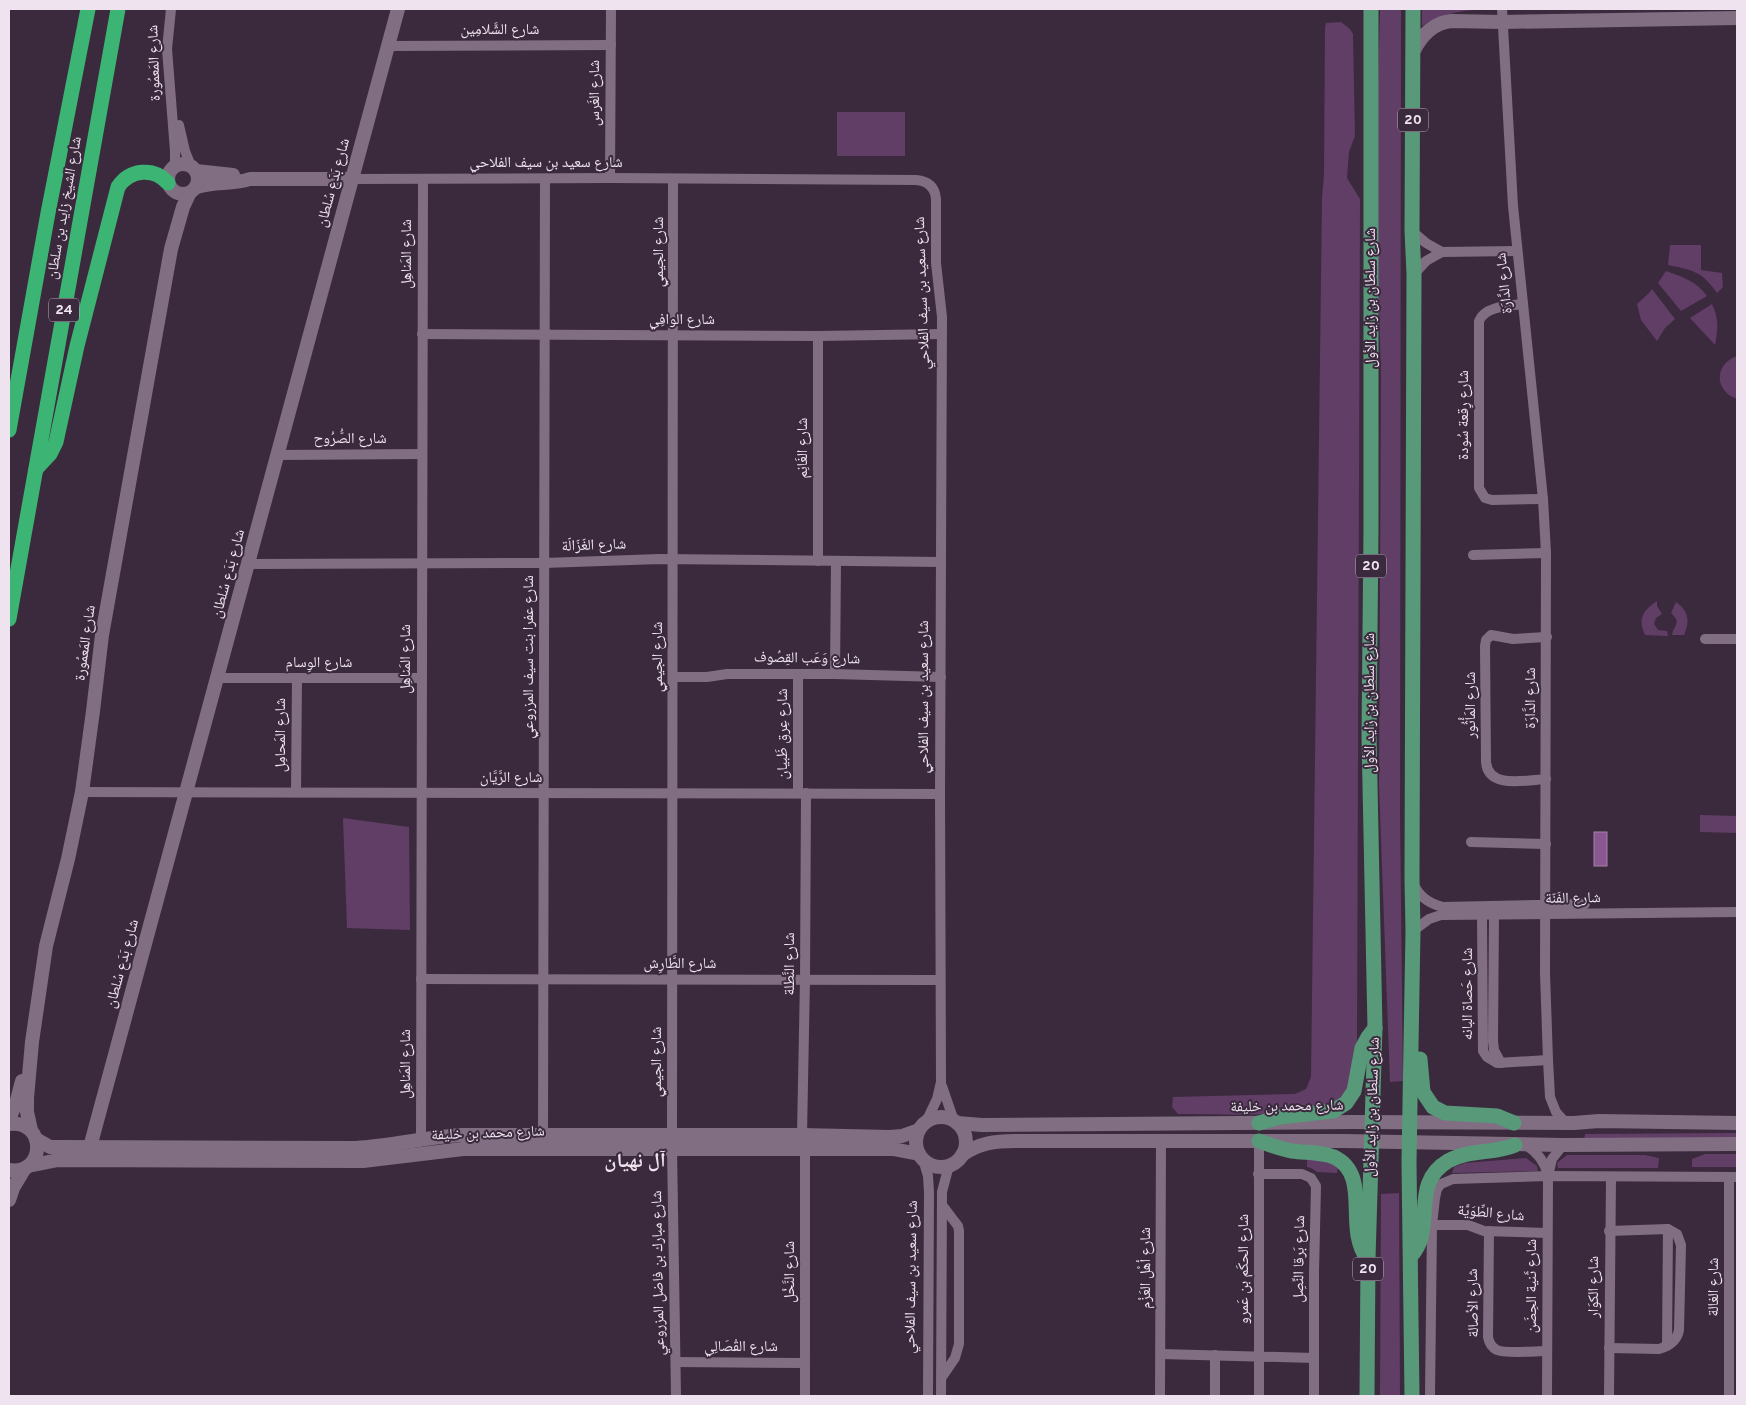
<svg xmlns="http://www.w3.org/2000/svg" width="1746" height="1405" font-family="Overpass,'Noto Naskh Arabic',sans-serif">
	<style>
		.green { fill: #613e66 }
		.water { fill: #895890; stroke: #a782ac }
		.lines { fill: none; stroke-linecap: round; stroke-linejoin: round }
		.street { stroke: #816e83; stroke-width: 10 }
		.secondary { stroke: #816e83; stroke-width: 14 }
		.primary { stroke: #58997a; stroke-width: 15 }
		.highway { stroke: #3cb574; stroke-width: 15 }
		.labels { text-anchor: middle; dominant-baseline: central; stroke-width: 4; stroke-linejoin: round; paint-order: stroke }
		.shield { fill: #3b2a3d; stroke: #b8acba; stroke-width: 1 }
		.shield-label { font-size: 14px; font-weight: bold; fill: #eee3ef }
		.street-label { font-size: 15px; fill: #eee3ef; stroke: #3b2a3d }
		.district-label { font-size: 20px; font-weight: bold; fill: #eee3ef; stroke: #3b2a3d }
	</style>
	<rect width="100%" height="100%" fill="#3b2a3d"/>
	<g class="green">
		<polygon points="1380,9 1401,9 1400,814 1403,1081 1390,1082 1379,785 1381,378 1377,230 1378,88"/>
		<path d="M1422 9H1481C1460 11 1440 14 1422 26Z"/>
		<polygon points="1514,9 1737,9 1737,10 1544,10"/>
		<path d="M1341 22 1350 29 1353 34 1355 136 1349 152 1347 178 1360 199 1357 1041C1354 1054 1349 1092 1341 1101 1325 1119 1207 1114 1178 1114L1172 1107 1173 1097 1295 1094 1306 1089 1311 1077 1322 198 1324 174 1325 27 1326 23Z"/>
		<rect x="837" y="112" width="68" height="44"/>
		<path d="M1670 245H1701V270L1722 273 1723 287 1717 293C1702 271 1692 270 1668 265Z"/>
		<path d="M1666 271C1683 277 1696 281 1707 296L1681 311 1658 283Z"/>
		<polygon points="1652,289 1675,319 1665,328 1657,341 1641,320 1637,304 1648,294"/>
		<path d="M1712 304C1719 319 1718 329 1715 345L1690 318Z"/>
		<path d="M1737 356V399C1714 391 1714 364 1737 356Z"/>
		<path d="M1657 601V606L1662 614 1656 618 1654 624 1658 630 1667 631 1668 636 1645 635C1638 619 1642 611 1657 601Z"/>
		<path d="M1676 602C1689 611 1690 622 1684 635H1672C1674 625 1682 623 1671 613Z"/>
		<polygon points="1700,815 1737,816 1737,833 1700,832"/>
		<polygon points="343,818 409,827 410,930 347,928"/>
		<polygon points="1737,1133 1737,1139 1584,1141 1585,1134"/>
		<polygon points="1705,1154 1737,1154 1737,1167 1692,1167 1692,1159"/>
		<polygon points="1567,1155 1645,1155 1659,1158 1658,1168 1558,1168 1557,1163"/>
		<polygon points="1307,1158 1338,1164 1337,1173 1317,1172 1311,1168 1307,1167"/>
		<polygon points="1526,1158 1537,1166 1538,1171 1452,1173 1454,1167 1465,1163"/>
		<polygon points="1399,1193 1400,1396 1380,1396 1381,1194"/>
	</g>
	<rect class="water" x="1594" y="832" width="13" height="34"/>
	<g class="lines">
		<g class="street">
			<polyline points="171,9 167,49 175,151 175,167"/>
			<polyline points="1502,9 1513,206 1543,499 1546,553 1545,973 1548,1060 1550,1097 1556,1112 1566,1123"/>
			<polyline points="389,46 611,45"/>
			<polyline points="179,125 185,151 191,166"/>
			<polyline points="610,178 611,9"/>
			<path d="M352 179 610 178 916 180C928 181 935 187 936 199V263L942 317 940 794 941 1082 937 1099 926 1122"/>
			<polyline points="1412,231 1426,243 1442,252 1516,251"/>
			<polyline points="1414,274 1426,261 1442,252"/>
			<path d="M1523 304C1509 306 1485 306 1479 321V488L1485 498 1492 500 1543 499"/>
			<polyline points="422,334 818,336 942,334"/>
			<polyline points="278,455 422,454"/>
			<polyline points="1473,555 1546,553"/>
			<polyline points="818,561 818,336"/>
			<polyline points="249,564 544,563 660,559 941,562"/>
			<polyline points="1705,639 1737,639"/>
			<polyline points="798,674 798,793"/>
			<polyline points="835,674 836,562"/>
			<polyline points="673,677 707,677 727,674 835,674 941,677"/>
			<polyline points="217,678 421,678"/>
			<path d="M1546 779C1527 780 1487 790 1486 761L1485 646 1486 640 1491 635 1513 639 1547 637"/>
			<polyline points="82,792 940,794"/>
			<polyline points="296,792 297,678"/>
			<polyline points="1471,842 1546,844"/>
			<path d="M1413 883C1419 897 1430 904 1443 907L1585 904"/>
			<polyline points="1482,915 1483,1051 1487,1057 1497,1063 1548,1060"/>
			<polyline points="1494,915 1493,1041 1494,1050 1501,1063"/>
			<polyline points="1413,931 1429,919 1441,915 1737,912"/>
			<polyline points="421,979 940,980"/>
			<polyline points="942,1086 954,1121"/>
			<polyline points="543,1135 545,179"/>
			<polyline points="672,1135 673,180"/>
			<polyline points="802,1135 805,979 806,793"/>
			<polyline points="421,1139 423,179"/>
			<polyline points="1259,1141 1259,1396"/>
			<path d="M1526 1145C1537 1152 1545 1162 1548 1175"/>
			<polyline points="672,1148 676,1396"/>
			<polyline points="805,1148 805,1396"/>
			<polyline points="923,1159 928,1176 929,1192 928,1396"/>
			<polyline points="1258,1174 1302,1174 1311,1178 1316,1186 1314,1272 1314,1396"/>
			<polyline points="1432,1225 1468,1225 1484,1231 1547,1233"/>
			<path d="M1489 1231 1488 1337C1489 1343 1491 1347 1497 1350 1506 1354 1536 1351 1547 1351"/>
			<path d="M1609 1231 1668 1229 1677 1234 1681 1245 1679 1330C1677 1341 1669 1346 1659 1349L1609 1348"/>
			<polyline points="1667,1346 1668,1229"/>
			<polyline points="1161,1354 1314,1358"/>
			<polyline points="676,1362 805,1363"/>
			<polyline points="942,1377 955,1358 959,1344 959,1231 958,1226 942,1205"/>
			<polyline points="941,1396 942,1192 949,1165"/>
			<polyline points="1160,1396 1161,1141"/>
			<polyline points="1215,1396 1215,1355"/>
			<polyline points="1430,1396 1432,1225 1435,1198 1437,1189 1441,1184 1453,1179 1548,1176 1737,1177"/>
			<polyline points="1547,1396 1548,1176 1552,1159 1563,1145"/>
			<polyline points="1609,1396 1611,1177"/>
			<polyline points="1729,1396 1729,1177"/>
		</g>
		<g class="secondary">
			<path d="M1413 52C1421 36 1432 23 1451 21L1502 22 1737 18"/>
			<circle cx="183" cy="179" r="15"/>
			<polyline points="196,171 233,175"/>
			<path d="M197 187C214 181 233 185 250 179H352"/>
			<circle cx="941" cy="1142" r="25"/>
			<polyline points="9,1120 17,1100 22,1081"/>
			<polyline points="957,1123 982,1125 1352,1122 1574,1123 1599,1121 1737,1123"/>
			<path d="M9 1124C47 1119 46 1176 9 1170"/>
			<polyline points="31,1130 27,1112 27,1098 32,1042 46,946 68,859 82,792 93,711 102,635 171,249 183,207 189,194"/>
			<path d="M36 1139 50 1147H60L356 1148C392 1146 426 1137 462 1135H802L890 1137 902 1136 919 1130"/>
			<polyline points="90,1147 398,9"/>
			<path d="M962 1155C979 1143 995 1141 1015 1141H1343L1563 1145 1737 1144"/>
			<polyline points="28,1166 58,1160 363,1161 463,1149 893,1149 919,1154"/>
			<polyline points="9,1200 13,1188 25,1168"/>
		</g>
		<g class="primary">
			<polyline points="1420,1059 1423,1092 1433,1107 1445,1113 1497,1116 1514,1123"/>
			<polyline points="1259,1123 1280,1117 1333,1111 1346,1103 1354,1091 1362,1048 1368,1037 1375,1028"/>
			<path d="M1259 1141C1270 1145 1281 1149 1292 1151 1306 1153 1321 1152 1334 1157 1372 1175 1344 1228 1367 1258"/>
			<path d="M1411 1256C1437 1227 1409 1184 1448 1161 1469 1149 1494 1154 1515 1145"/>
			<polyline points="1367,1396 1368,1258 1375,1028 1369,736 1371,528 1371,9"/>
			<polyline points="1412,1396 1409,1162 1413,931 1412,878 1414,274 1412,231 1413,9"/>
		</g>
		<g class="highway">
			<polyline points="9,430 48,213 88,9"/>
			<path d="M36 469 50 454 56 442 77 346 118 187C130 169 154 167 168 183"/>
			<polyline points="9,619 118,9"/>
		</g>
	</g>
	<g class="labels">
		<g class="shield">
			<rect x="1398" y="108.5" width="30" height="23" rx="4"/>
			<rect x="49" y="298.5" width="30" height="23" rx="4"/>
			<rect x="1356" y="554.5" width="30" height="23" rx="4"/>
			<rect x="1353" y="1257.5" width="30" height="23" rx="4"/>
		</g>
		<g class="shield-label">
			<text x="1413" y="120">20</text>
			<text x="64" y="310">24</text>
			<text x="1371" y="566">20</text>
			<text x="1368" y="1269">20</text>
		</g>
		<g class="street-label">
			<text x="500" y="30">شارع الشَّلامِين</text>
			<text transform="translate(155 63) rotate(-92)">شارع المَعمُورة</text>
			<text transform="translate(595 93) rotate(-90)">شارع الغَرس</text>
			<text x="546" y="163">شارع سعيد بن سيف الفلاحي</text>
			<text transform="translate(334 183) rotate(-75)">شارع بَدَع سُلطان</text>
			<text transform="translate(65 208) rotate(-80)">شارع الشيخ زايد بن سلطان</text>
			<text transform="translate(659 252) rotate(-90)">شارع الجيمي</text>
			<text transform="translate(407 254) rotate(-90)">شارع المَناهِل</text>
			<text transform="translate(1505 283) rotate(-96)">شارع الدَّارَة</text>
			<text transform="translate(923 293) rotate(-92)">شارع سعيد بن سيف الفلاحي</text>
			<text transform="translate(1371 298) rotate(-90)">شارع سلطان بن زايد الأول</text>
			<text x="682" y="320">شارع الوافِي</text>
			<text transform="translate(1464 415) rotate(-90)">شارع رِقعة سُودة</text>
			<text x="350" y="439">شارع الصُّرُوح</text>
			<text transform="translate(803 448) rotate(-90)">شارع الغَانِم</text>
			<text transform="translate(594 546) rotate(-2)">شارع الغَزَالَة</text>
			<text transform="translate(229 574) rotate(-75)">شارع بَدَع سُلطان</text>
			<text transform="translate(86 643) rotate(-82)">شارع المَعمُورة</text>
			<text transform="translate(529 657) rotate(-90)">شارع عفرا بنت سيف المزروعي</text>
			<text transform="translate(658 657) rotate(-90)">شارع الجيمي</text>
			<text transform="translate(406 659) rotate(-90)">شارع المَناهِل</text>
			<text transform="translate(807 659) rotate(1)">شارع وَعَب القِصُوف</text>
			<text x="319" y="663">شارع الوِسام</text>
			<text transform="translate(924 697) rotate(-90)">شارع سعيد بن سيف الفلاحي</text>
			<text transform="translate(1531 698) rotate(-90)">شارع الدَّارَة</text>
			<text transform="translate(1370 703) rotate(-90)">شارع سلطان بن زايد الأول</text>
			<text transform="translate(1471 705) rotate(-90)">شارع المَأْثُور</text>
			<text transform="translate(783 734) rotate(-90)">شارع عِرق ظَبيان</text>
			<text transform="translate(281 735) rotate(-90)">شارع المَحامِل</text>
			<text x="511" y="778">شارع الرَّيَّان</text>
			<text transform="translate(1573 899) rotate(-1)">شارع الفَنّة</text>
			<text transform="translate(123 964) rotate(-75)">شارع بَدَع سُلطان</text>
			<text x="680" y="964">شارع الطَّارِش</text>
			<text transform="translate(790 964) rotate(-90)">شارع النَّطلة</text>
			<text transform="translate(1468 994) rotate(-90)">شارع حَصاة البانه</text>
			<text transform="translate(657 1062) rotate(-90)">شارع الجيمي</text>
			<text transform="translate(406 1064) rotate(-90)">شارع المَناهِل</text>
			<text transform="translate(1287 1107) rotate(-1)">شارع محمد بن خليفة</text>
			<text transform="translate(1373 1107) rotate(-88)">شارع سلطان بن زايد الأول</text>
			<text transform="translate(488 1134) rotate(-2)">شارع محمد بن خليفة</text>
			<text transform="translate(1491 1214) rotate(5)">شارع الطِّوَيَّة</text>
			<text transform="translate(1300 1259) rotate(-89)">شارع بَرقا النِّصِل</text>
			<text transform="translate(1146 1268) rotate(-90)">شارع أهْل العَزْم</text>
			<text transform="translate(1244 1269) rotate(-90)">شارع الحكَم بن عَمرو</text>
			<text transform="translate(790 1272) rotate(-90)">شارع النَّخْل</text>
			<text transform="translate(659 1273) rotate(-91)">شارع مبارك بن فاضل المزروعي</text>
			<text transform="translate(912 1277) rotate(-89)">شارع سعيد بن سيف الفلاحي</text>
			<text transform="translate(1532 1286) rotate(-90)">شارع ثَنية الحِضَن</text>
			<text transform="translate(1594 1287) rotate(-90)">شارع الكوَار</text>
			<text transform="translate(1714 1287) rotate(-90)">شارع الغالة</text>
			<text transform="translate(1474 1303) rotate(-91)">شارع الأصالة</text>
			<text x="741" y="1347">شارع القْصَالِي</text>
		</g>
		<g class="district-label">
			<text x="635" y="1162">آل نهيان</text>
		</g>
	</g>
	<rect width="1746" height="1405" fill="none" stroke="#eee3ef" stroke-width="20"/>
</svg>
